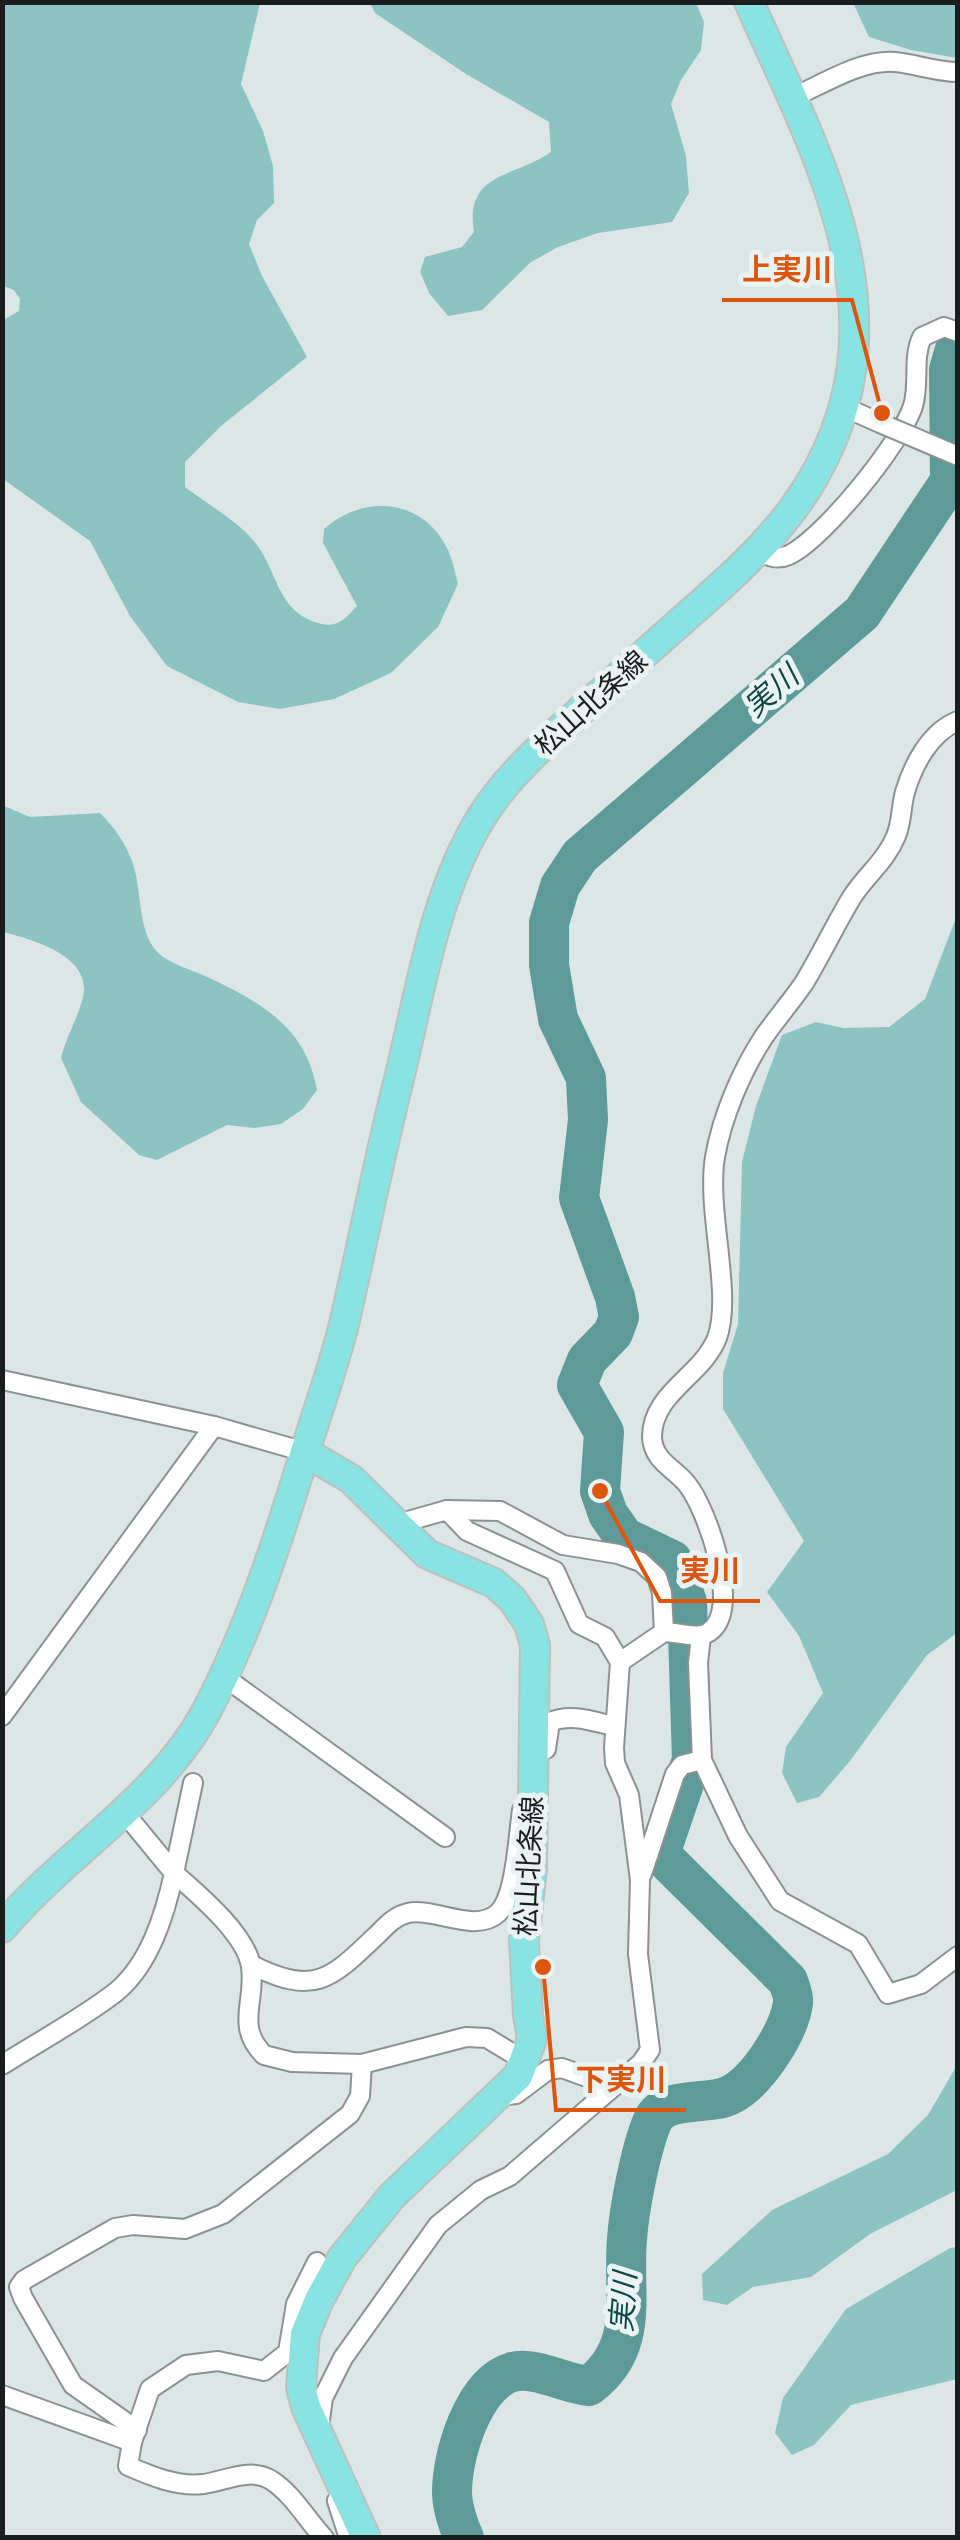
<svg xmlns="http://www.w3.org/2000/svg" width="960" height="2540" font-family="Roboto,'Noto Sans JP',sans-serif">
	<style>
		.green { fill: #8dc4c3 }
		.lines { fill: none; stroke-linecap: round; stroke-linejoin: round }
		.river { stroke: #5d9a99; stroke-width: 40 }
		.street-casing { stroke: #8a9392; stroke-width: 22 }
		.primary-casing { stroke: #bfc0c0; stroke-width: 32 }
		.street { stroke: #fff; stroke-width: 18 }
		.primary { stroke: #89e3e2; stroke-width: 28 }
		.street-bridge-casing { stroke: #8a9392; stroke-width: 22; stroke-linecap: butt }
		.street-bridge { stroke: #fff; stroke-width: 18 }
		.labels { text-anchor: middle; dominant-baseline: central; stroke-width: 10; stroke-linejoin: round; paint-order: stroke }
		.street-label { font-size: 28px; fill: #191d1d; stroke: #eaf3f3 }
		.water-label { font-size: 30px; font-style: italic; fill: #0e4747; stroke: #eaf3f3 }
		.leader { fill: none; stroke: #de560d; stroke-width: 4 }
		.callout-dot { fill: #de560d; stroke: #eaf3f3; stroke-width: 4 }
		.callout-label { font-size: 30px; text-anchor: middle; font-weight: bold; fill: #de560d; stroke: #eaf3f3; stroke-width: 10; stroke-linejoin: round; paint-order: stroke }
	</style>
	<rect width="100%" height="100%" fill="#dce6e6"/>
	<g class="green">
		<path d="M3 2 260 3 241 84 263 131 273 166 274 203 257 220 249 244 262 276 307 357 221 426 185 462V487C207 504 235 519 253 540 279 570 275 610 318 623 337 629 345 619 357 606L323 543 324 529C362 495 420 497 446 546 452 557 455 572 458 584L438 627 391 673 334 699 280 709 238 702 167 666 130 616 90 541 3 479V320L19 311 20 299 14 290 3 286Z"/>
		<path d="M370 3H696L704 22 701 50 681 80 671 104 686 156 689 193 672 222 598 233 558 247 531 262 482 310 448 316 429 293 420 272 425 257 462 247 474 232C464 172 514 178 551 152L549 122 466 74 375 13Z"/>
		<polygon points="853,3 957,3 957,58 911,50 869,37"/>
		<path d="M2 805 30 817 100 813C115 828 126 844 133 864 143 893 136 937 163 957 175 965 192 970 205 976 259 1001 306 1026 317 1090L303 1109 281 1124 254 1128 227 1125 157 1160 139 1155 81 1102 61 1058C66 1037 78 1018 83 997 93 956 31 939 3 932Z"/>
		<polygon points="957,915 957,1633 927,1655 850,1761 819,1797 797,1803 782,1773 786,1747 823,1693 799,1636 767,1592 804,1541 723,1409 723,1373 738,1324 742,1162 756,1106 782,1035 816,1022 843,1028 889,1027 925,999"/>
		<polygon points="957,2065 957,2190 870,2234 811,2277 753,2287 727,2305 703,2300 702,2274 772,2210 888,2154 928,2115"/>
		<polygon points="957,2247 957,2379 851,2405 814,2445 792,2455 775,2433 783,2398 846,2309 950,2248"/>
	</g>
	<g class="lines">
		<path class="river" d="M464 2538C458 2525 452 2506 452 2492 452 2455 473 2384 512 2372 536 2366 565 2384 589 2386 641 2346 622 2296 627 2239 629 2209 641 2147 653 2120 665 2095 709 2106 730 2095 757 2082 789 2032 793 2003 794 1996 790 1988 788 1981L668 1862 661 1851 692 1760 687 1602 672 1560 624 1537 608 1514 600 1491 604 1432 577 1385 587 1360 613 1333 619 1317 615 1297 579 1198 588 1120 586 1078 558 1019 549 965V923L560 886 580 856 862 613 950 481 949 370 958 339"/>
		<defs>
			<g id="street">
				<path d="M791 98C822 85 861 59 895 62 916 64 936 72 958 72"/>
				<polyline points="844,407 880,423"/>
				<path d="M760 552C770 557 778 560 789 555 824 538 901 443 913 406 920 383 912 359 922 337L944 327 958 332"/>
				<polyline points="2,1380 214,1426 305,1452"/>
				<polyline points="447,1510 500,1511 563,1545 618,1554 641,1562 657,1577 662,1593 664,1632"/>
				<polyline points="701,1636 698,1663 702,1760"/>
				<path d="M620 1662 664 1632C678 1632 697 1640 709 1632 743 1610 707 1509 687 1484 674 1468 653 1461 652 1437 652 1393 702 1376 717 1338 733 1294 706 1211 715 1157 722 1117 741 1072 763 1038 776 1019 791 1002 804 983 821 955 835 925 852 897 866 875 886 861 896 836 902 822 901 806 905 792 913 765 930 732 958 721"/>
				<polyline points="223,1676 445,1837"/>
				<polyline points="2,1716 214,1426"/>
				<path d="M535 1747 546 1749 550 1722C571 1713 592 1721 613 1726"/>
				<path d="M193 1783 174 1873C198 1894 247 1935 251 1967 256 2002 235 2026 264 2055L292 2062 362 2064 466 2037 487 2038 525 2061"/>
				<polyline points="642,1874 675,1774 682,1765 702,1760 738,1836 780,1901 858,1944 888,1994 921,1984 958,1956"/>
				<path d="M252 1965C315 1996 330 1980 378 1934 387 1925 395 1916 408 1913 434 1907 475 1934 498 1913 516 1896 518 1836 522 1810"/>
				<path d="M2 2065C40 2041 81 2019 116 1992 150 1964 165 1914 174 1873L123 1811"/>
				<polyline points="508,2095 516,2094 548,2070 562,2068 600,2082 617,2081"/>
				<path d="M317 2262 296 2304 288 2352 264 2371 218 2361 186 2365 150 2389 132 2442 128 2466C151 2476 177 2487 203 2484 226 2481 250 2467 271 2480 294 2495 306 2519 324 2538"/>
				<polyline points="2,2395 132,2442"/>
				<polyline points="319,2427 323,2398 343,2358 438,2225 481,2190 510,2176 641,2063 650,2050 638,1954 640,1880 629,1795 615,1763 614,1748 620,1662 605,1637 579,1624 555,1571 467,1531 447,1510 394,1525"/>
				<polyline points="137,2430 73,2385 23,2298 19,2287 24,2280 115,2228 133,2225 185,2229 223,2214 350,2114 360,2096 362,2064"/>
				<polyline points="345,2495 337,2501 349,2538"/>
			</g>
			<g id="primary">
				<polyline points="305,1452 351,1479 427,1554 494,1583 512,1599 529,1624 535,1645 532,1869 524,1941 528,2015 532,2039 518,2076 392,2196 342,2258 319,2300 305,2334 301,2387 306,2407 366,2538"/>
				<path d="M2 1928C66 1852 160 1799 207 1710 252 1624 281 1531 309 1439 322 1397 338 1354 347 1311 364 1235 379 1159 398 1083 420 995 433 896 481 818 506 777 544 744 579 712 615 680 651 648 687 616 758 554 818 499 844 405 883 266 804 127 749 2"/>
			</g>
		</defs>
		<use href="#street" class="street-casing"/>
		<use href="#primary" class="primary-casing"/>
		<use href="#street" class="street"/>
		<use href="#primary" class="primary"/>
		<defs>
			<polyline id="street-bridge" points="880,423 958,456"/>
		</defs>
		<use href="#street-bridge" class="street-bridge-casing"/>
		<use href="#street-bridge" class="street-bridge"/>
	</g>
	<g class="labels">
		<g class="street-label">
			<text transform="translate(591 703) rotate(-42)">松山北条線</text>
			<text transform="translate(529 1866) rotate(-87)">松山北条線</text>
		</g>
		<g class="water-label">
			<text transform="translate(771 691) rotate(-41)">実川</text>
			<text transform="translate(623 2302) rotate(-86)">実川</text>
		</g>
	</g>
	<path class="leader" d="M882 413L852 300H722M600 1491L660 1601H760M543 1967L556 2110H686"/>
	<g class="callout-dot">
		<circle cx="882" cy="413" r="10"/>
		<circle cx="600" cy="1491" r="10"/>
		<circle cx="543" cy="1967" r="10"/>
	</g>
	<g class="callout-label">
		<text x="787" y="280">上実川</text>
		<text x="710" y="1581">実川</text>
		<text x="621" y="2090">下実川</text>
	</g>
	<rect width="960" height="2540" fill="none" stroke="#191d1d" stroke-width="10"/>
</svg>
